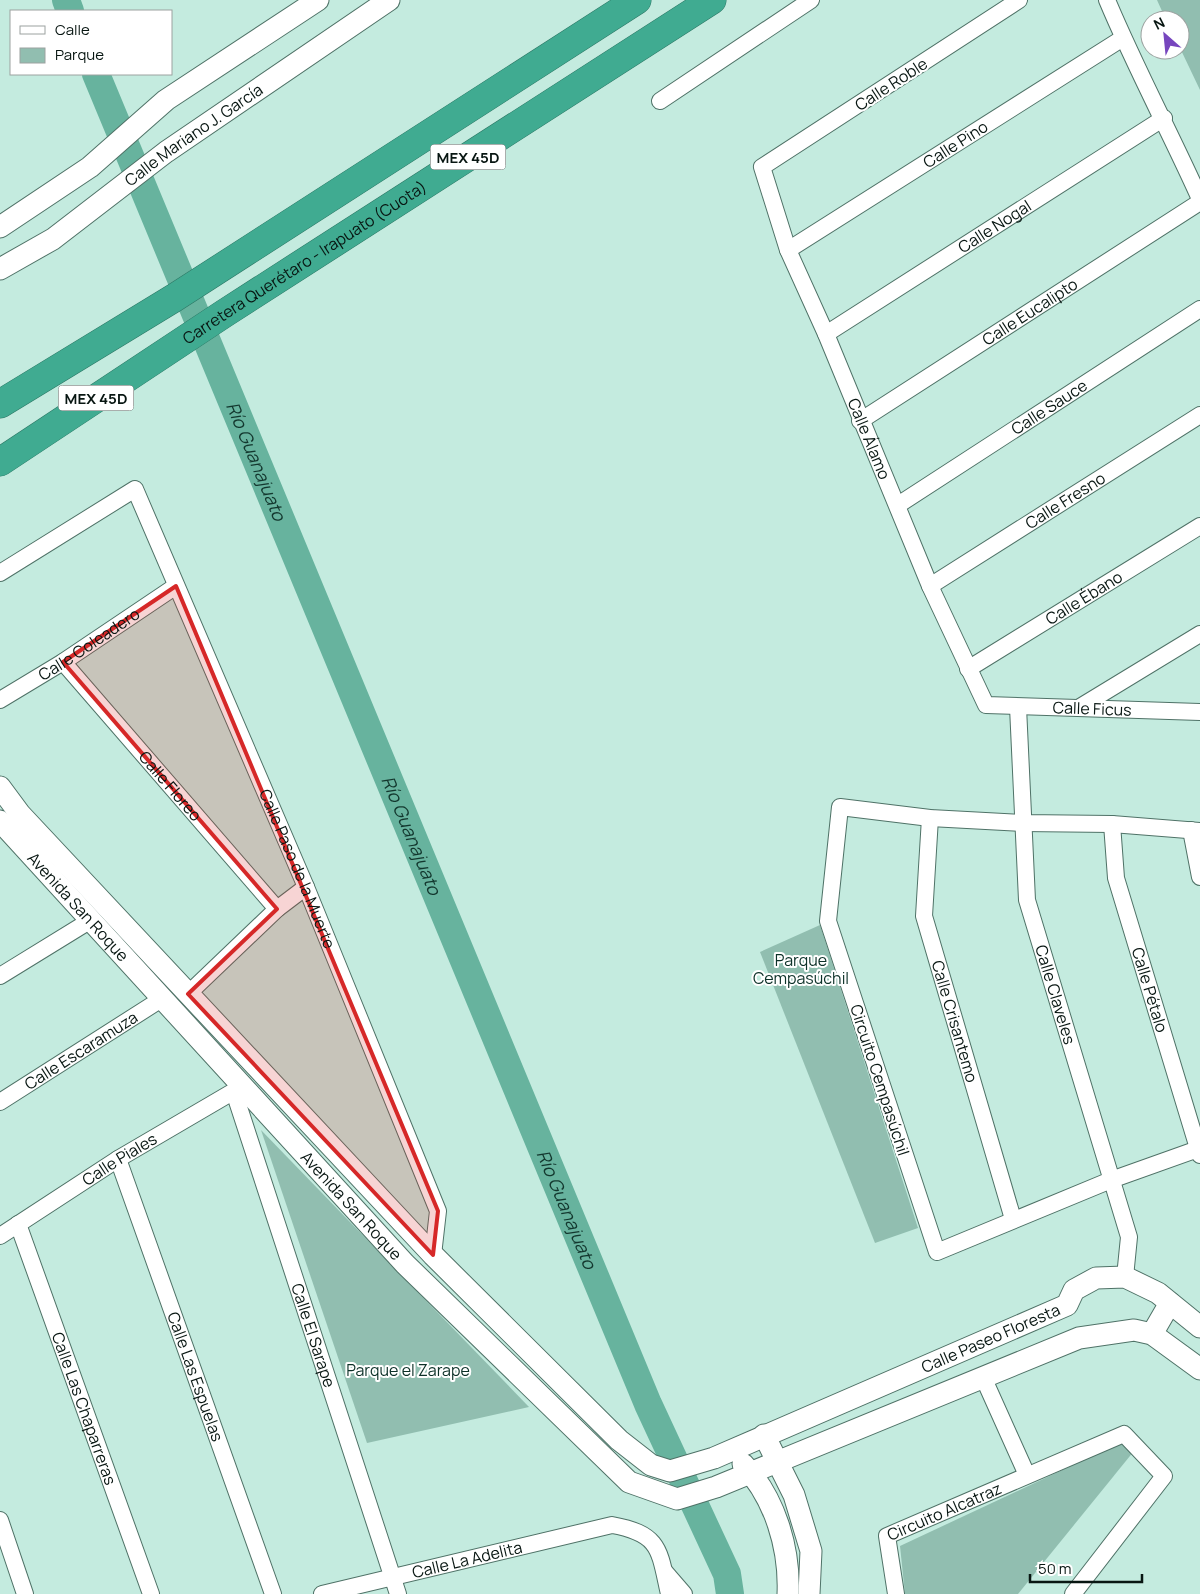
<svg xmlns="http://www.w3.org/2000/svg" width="1200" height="1594" font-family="Manrope,sans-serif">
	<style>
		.green { fill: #91beb0 }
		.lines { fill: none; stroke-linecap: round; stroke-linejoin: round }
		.river { stroke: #67b39e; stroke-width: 28 }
		.minor-casing { stroke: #4f7267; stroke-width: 18 }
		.tertiary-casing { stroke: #4f7267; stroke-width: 23 }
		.motorway-casing { stroke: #2c7765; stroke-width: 29 }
		.minor { stroke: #fff; stroke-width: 16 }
		.tertiary { stroke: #fff; stroke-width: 21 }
		.motorway { stroke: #40ab91; stroke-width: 28 }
		.marked { fill: #d62828; fill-opacity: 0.2; stroke: #d62828; stroke-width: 4; stroke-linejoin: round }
		.labels { text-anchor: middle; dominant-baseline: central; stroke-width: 4; stroke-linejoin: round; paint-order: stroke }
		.shield { fill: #fff; stroke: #525c59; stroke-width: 1 }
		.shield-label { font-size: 15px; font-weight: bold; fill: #081612 }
		.street-label { font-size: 16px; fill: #081612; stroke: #fff }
		.park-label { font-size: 16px; fill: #0c3128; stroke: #fff }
		.water-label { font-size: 18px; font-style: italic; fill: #13372e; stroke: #fff }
	</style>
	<rect width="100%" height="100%" fill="#c4ebdf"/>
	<g class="green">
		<polygon points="1157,0 1200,0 1200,90 1180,48 1180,20 1166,20"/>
		<polygon points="820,925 918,1228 875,1243 760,952"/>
		<polygon points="261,1130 529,1407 367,1443"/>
		<polygon points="1122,1442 1134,1451 1018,1594 905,1594 900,1546"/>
	</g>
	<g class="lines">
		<g class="river">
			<polyline points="66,0 70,11"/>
			<path id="s1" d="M96 74 648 1404 727 1574 730 1594"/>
		</g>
		<defs>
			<g id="minor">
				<path id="s2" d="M1019 0 762 167 788 250 826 334 930 586 986 705 1200 712"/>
				<path d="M1107 0C1135 67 1170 132 1200 199"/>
				<polyline points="660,101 811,0"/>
				<path id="s3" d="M788 250 1123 38"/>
				<path id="s4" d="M826 334 1164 118"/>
				<path id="s5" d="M860 421 1200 202"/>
				<path id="s6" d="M898 505 1200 309"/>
				<path id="s7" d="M0 573 135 489 306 887 438 1211 433 1255"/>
				<path id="s8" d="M930 586 1200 415"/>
				<path id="s9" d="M63 662 277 909"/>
				<path id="s10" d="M968 669 1200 526"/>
				<path id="s11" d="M0 700 63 662 176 586"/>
				<path id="s12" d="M1018 707 1027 900 1129 1237 1125 1277"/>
				<polyline points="1080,707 1200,634"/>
				<path id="s13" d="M930 818 924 916 1013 1219"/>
				<path id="s14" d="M1112 824 1116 878 1200 1155"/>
				<polyline points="1191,830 1200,877"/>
				<polyline points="0,976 91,920"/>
				<polyline points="188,994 277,909 306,887"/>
				<path id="s15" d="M234 1092 398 1594"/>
				<path id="s16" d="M0 1102 163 998"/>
				<polyline points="1198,1149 1111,1180 937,1252 828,921 840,807 930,818 1022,823 1112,824 1200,831"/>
				<path id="s17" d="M118 1159 273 1594"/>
				<path id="s18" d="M18 1224 151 1594"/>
				<path id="s19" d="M0 1236 118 1159 241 1087"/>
				<polyline points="983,1377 1027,1475"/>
				<polyline points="0,1520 25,1594"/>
				<polyline points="665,1572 684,1594"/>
				<path id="s20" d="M322 1594 612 1525C661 1534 659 1550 669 1594"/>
				<path id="s21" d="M896 1594 887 1536 1124 1434 1164 1476 1073 1594"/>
			</g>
			<g id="tertiary">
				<polyline points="0,227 90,167 166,100 318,0"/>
				<path id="s22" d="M0 269 53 239 166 152 389 0"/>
				<path id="s23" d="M0 787 20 814 433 1255 619 1440 651 1465 670 1471 714 1458 1067 1305 1074 1290 1096 1278 1125 1277 1158 1293 1200 1327"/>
				<path id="s24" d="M0 821 405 1264 629 1482 677 1499 716 1487 1079 1338 1134 1330 1152 1334 1200 1369"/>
				<polyline points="1152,1334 1170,1303"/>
				<polyline points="764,1435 794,1495 811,1551 809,1594"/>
				<path d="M743 1464C775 1498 790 1548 788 1594"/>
			</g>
			<g id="motorway">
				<polyline points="0,404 174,298 637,0"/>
				<path id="s25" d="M0 462 225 313 712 0"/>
			</g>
		</defs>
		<use href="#minor" class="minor-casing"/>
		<use href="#tertiary" class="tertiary-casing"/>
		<use href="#motorway" class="motorway-casing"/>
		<use href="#minor" class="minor"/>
		<use href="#tertiary" class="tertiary"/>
		<use href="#motorway" class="motorway"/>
	</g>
	<path class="marked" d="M176 586 438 1211 433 1255 188 994 277 909 63 662Z"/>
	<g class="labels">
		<g class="shield">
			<rect x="430.5" y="144.5" width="75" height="25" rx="4"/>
			<rect x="58.5" y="385.5" width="75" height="25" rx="4"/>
		</g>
		<g class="shield-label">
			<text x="468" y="157">MEX 45D</text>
			<text x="96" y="398">MEX 45D</text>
		</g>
		<g class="street-label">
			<text transform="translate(891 84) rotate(-33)">Calle Roble</text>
			<text stroke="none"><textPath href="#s22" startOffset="236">Calle Mariano J. García</textPath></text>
			<text stroke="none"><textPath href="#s3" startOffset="198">Calle Pino</textPath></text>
			<text stroke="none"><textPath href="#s4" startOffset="200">Calle Nogal</textPath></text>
			<text stroke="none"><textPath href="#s25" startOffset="364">Carretera Querétaro - Irapuato (Cuota)</textPath></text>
			<text stroke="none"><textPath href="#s5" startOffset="202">Calle Eucalipto</textPath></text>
			<text stroke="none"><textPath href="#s6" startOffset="180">Calle Sauce</textPath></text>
			<text stroke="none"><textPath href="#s2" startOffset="599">Calle Álamo</textPath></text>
			<text stroke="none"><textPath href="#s8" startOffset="160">Calle Fresno</textPath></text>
			<text stroke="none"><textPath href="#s10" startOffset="136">Calle Ébano</textPath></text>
			<text stroke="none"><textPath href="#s11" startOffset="105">Calle Coleadero</textPath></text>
			<text stroke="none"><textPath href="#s2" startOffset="996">Calle Ficus</textPath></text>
			<text stroke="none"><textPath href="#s9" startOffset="164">Calle Floreo</textPath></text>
			<text stroke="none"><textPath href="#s7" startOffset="572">Calle Paso de la Muerte</textPath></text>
			<text stroke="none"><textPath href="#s24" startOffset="116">Avenida San Roque</textPath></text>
			<text stroke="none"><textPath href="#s14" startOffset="171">Calle Pétalo</textPath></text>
			<text stroke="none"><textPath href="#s12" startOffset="292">Calle Claveles</textPath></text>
			<text stroke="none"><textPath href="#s13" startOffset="208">Calle Crisantemo</textPath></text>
			<text stroke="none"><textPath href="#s16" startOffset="96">Calle Escaramuza</textPath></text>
			<text transform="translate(880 1080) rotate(72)">Circuito Cempasúchil</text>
			<text stroke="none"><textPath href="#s19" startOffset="142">Calle Piales</textPath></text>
			<text stroke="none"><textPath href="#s24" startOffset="521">Avenida San Roque</textPath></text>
			<text stroke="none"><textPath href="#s15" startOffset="256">Calle El Sarape</textPath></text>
			<text stroke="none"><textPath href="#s23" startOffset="1308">Calle Paseo Floresta</textPath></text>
			<text stroke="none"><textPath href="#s17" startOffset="231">Calle Las Espuelas</textPath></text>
			<text stroke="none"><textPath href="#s18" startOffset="196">Calle Las Chaparreras</textPath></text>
			<text stroke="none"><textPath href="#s21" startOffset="121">Circuito Alcatraz</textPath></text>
			<text stroke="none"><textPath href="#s20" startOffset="149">Calle La Adelita</textPath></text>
		</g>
		<g class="park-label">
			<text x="801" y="960">Parque<tspan x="801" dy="18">Cempasúchil</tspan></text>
			<text x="408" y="1370">Parque el Zarape</text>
		</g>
		<g class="water-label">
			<text stroke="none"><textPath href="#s1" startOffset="419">Río Guanajuato</textPath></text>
			<text stroke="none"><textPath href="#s1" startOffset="824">Río Guanajuato</textPath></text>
			<text stroke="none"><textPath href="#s1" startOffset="1229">Río Guanajuato</textPath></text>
		</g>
	</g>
	<rect x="10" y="10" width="162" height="65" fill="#ffffff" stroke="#9ca2a0"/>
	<rect x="20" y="26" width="25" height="8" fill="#ffffff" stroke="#9ca2a0"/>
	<text x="55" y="35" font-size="15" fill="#081612">Calle</text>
	<rect x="20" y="48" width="25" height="15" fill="#91beb0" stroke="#9ca2a0"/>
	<text x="55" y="60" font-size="15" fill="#081612">Parque</text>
	<g transform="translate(1165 35) rotate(333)"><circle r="24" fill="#ffffff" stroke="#9ca2a0"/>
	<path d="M0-4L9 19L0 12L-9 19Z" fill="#7746be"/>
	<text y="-8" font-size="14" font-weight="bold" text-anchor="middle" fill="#081612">N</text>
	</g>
	<path d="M1030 1574v8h112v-8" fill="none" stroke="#081612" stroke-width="2.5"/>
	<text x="1038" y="1574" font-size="15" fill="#081612" stroke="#ffffff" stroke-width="4" paint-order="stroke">50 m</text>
</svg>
